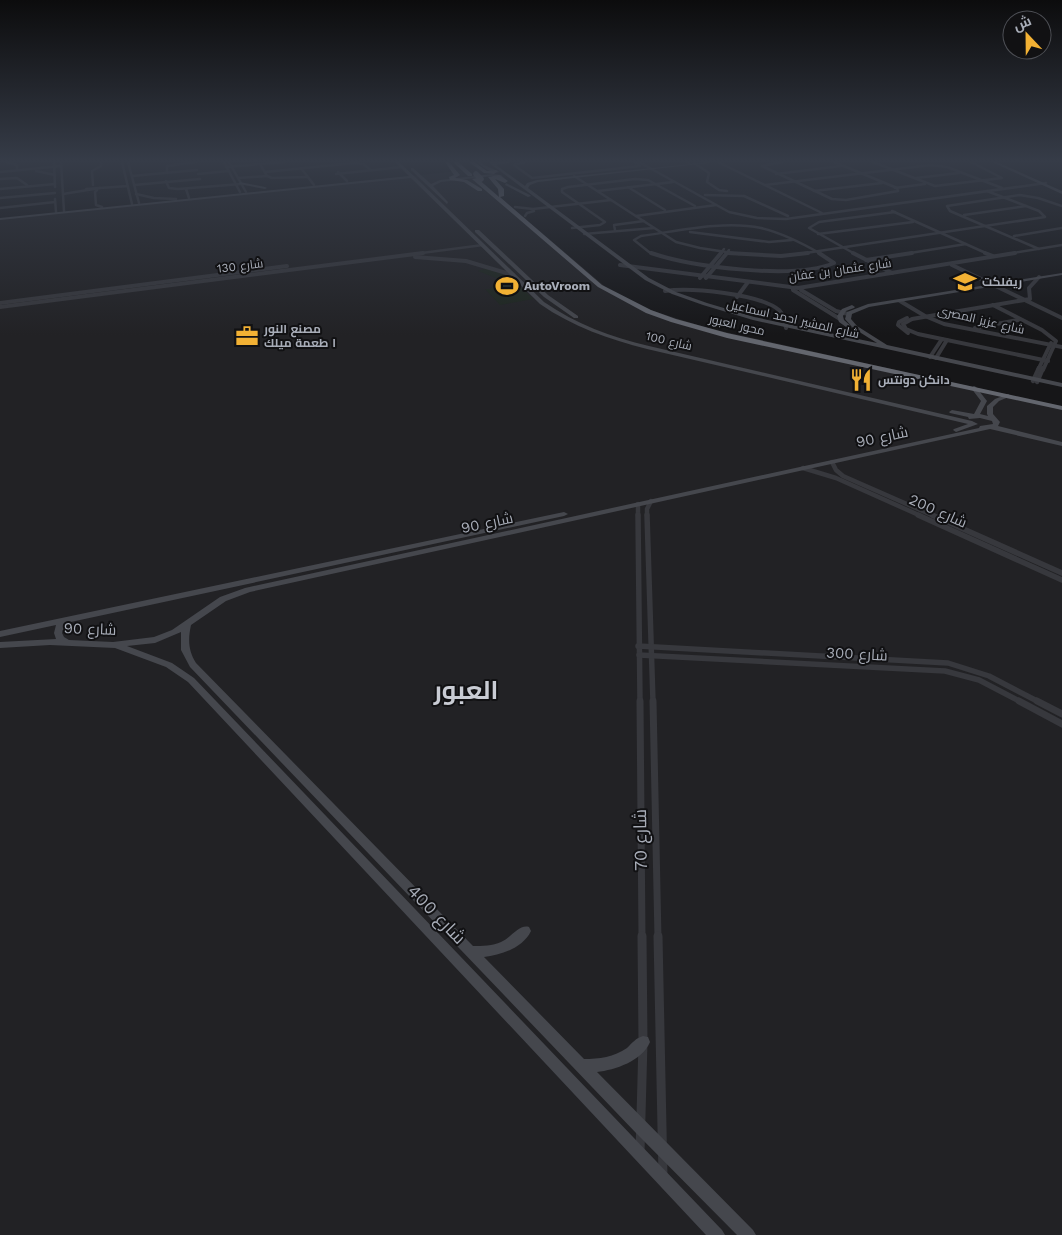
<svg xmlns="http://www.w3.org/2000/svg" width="1062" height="1235" font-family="'Work Sans',Cairo,sans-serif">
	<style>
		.built { fill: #222225 }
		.green { fill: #1e261f }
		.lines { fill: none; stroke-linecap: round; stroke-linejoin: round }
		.street-far5 { stroke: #37383d; stroke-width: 2.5 }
		.street-far4 { stroke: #37383d; stroke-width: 4 }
		.street-far3 { stroke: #37383d; stroke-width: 4.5 }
		.street-far2 { stroke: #37383d; stroke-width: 5.5 }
		.street-far1 { stroke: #37383d; stroke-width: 7 }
		.street { stroke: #37383d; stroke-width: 9 }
		.secondary { fill: #45474d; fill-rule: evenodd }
		.highway { fill: #63666e; fill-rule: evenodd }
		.highway-bridge { stroke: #63666e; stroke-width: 5.5 }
		.labels { text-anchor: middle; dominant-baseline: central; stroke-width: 4; stroke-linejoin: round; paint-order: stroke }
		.far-street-label { font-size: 12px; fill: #a8adb8; stroke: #111113 }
		.far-poi-label { font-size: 12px; font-weight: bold; fill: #a8adb8; stroke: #111113; text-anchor: start }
		.street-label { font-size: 15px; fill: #a8adb8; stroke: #111113 }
		.near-street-label { font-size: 18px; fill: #a8adb8; stroke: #111113 }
		.town-label { font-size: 25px; font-weight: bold; fill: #c9ccd4; stroke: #111113 }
	</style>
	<rect width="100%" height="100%" fill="#161618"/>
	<polygon class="built" points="468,170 608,289 650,310 708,328 1062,407 1062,1235 0,1235 0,219"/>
	<polygon class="green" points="487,268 512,278 533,299 500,305 485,289 490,289 493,285 503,284 496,278 478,271"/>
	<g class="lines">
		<g class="street-far5">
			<polyline points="7,162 17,165 17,169"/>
			<polyline points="54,162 55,187"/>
			<polyline points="61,162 64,211"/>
			<polyline points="122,162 132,204"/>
			<polyline points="128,162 139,203"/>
			<polyline points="224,162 240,192"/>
			<polyline points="229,162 246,192"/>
			<polyline points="525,162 514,165 532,178 640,166 635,162"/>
			<polyline points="639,162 729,212 757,218 786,219 1046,183"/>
			<polyline points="687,162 689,163"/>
			<polyline points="718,162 822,213"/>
			<polyline points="782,162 762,166 832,199 846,200 898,191 897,188 834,162"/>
			<polyline points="873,162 935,186 1002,178 971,162"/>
			<polyline points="694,163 709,173 707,182 719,190 727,191"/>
			<polyline points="260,164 267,176 272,178 307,177"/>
			<polyline points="226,167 284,162"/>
			<polyline points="301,168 314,185"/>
			<polyline points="36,171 55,175"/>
			<polyline points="0,172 61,166"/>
			<polyline points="265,172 354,163 363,164 371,170"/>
			<polyline points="338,172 347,181"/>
			<polyline points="167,173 167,166 196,162"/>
			<polyline points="198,174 228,171"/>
			<polyline points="336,174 402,167"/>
			<polyline points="776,174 841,166"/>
			<polyline points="132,176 197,170"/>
			<polyline points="574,176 676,242 700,248 739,254"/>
			<polyline points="238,178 267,176"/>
			<polyline points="916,178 959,173"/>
			<polyline points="0,179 17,178 27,185"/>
			<polyline points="166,181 169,188 178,189 241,184"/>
			<polyline points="93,185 92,171 101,166 101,162"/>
			<polyline points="134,185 200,179"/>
			<polyline points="765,185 931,165 947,167 1002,188"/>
			<polyline points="628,187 665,210"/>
			<polyline points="100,188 128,186"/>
			<polyline points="895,188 925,184"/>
			<polyline points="0,189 55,184"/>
			<polyline points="186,189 189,198"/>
			<polyline points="97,190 95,192 96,205 102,207"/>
			<polyline points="598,191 673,182"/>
			<polyline points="814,191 882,183"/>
			<polyline points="63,194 100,188 86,189 88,191"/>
			<polyline points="136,194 154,198 176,199"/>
			<polyline points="705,195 744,196 788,216"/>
			<polyline points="0,198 55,193"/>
			<polyline points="55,199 56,212"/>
			<polyline points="515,207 533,209 611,200"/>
			<polyline points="0,208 55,202"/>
			<polyline points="892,211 988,254"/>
			<polyline points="964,215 1026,206"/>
			<polyline points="525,216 527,213 534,211"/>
			<polyline points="636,216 716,205"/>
			<polyline points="572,228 600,225 605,222 562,192 562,189 568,187 635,179 648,180 695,206"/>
			<polyline points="615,230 614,225 644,221"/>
			<polyline points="690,232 769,242 792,240"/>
			<polyline points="584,234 654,228"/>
			<polyline points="818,234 913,222"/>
			<polyline points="1014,236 1062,228"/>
			<polyline points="1039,249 950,211 947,206 1020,195 1038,198 1062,206"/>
			<polyline points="414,254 483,245"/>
			<path d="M655 254 649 252 634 240 641 236C678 231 724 220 761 228 782 233 802 243 821 254"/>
			<polyline points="720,254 724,249"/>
			<polyline points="726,254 729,250"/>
			<polyline points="799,254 1045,217 1039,211 987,191"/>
			<polyline points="855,254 809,228 819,222 895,212"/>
			<polyline points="904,254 966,244"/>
			<polyline points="1007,254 1062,245"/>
		</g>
		<g class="street-far4">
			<path d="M651 253C693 267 794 280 834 263L819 253"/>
			<polyline points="728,253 781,256 808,253"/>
			<polyline points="853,253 892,273"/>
			<polyline points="985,253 993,256"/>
			<polyline points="415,257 466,261 513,275"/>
			<polyline points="866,260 912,253"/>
			<polyline points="620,265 798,288 1015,253"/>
			<polyline points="952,265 1062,318"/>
			<polyline points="1039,277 1029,288 1030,299 912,319 903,324 906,329 918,334 1048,361"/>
			<polyline points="700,278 721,253"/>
			<polyline points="706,278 727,253"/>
			<polyline points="793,288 793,290 840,319"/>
			<polyline points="801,290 836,311 848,314"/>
			<path d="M665 291C690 287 760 294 779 310 784 315 785 322 786 328"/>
			<polyline points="737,297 748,282"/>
			<polyline points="900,301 925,316 944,324 1062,347"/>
			<polyline points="0,303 287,266"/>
			<polyline points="993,305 1042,330 1056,341 1043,370"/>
			<polyline points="0,307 423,253"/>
			<polyline points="907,318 899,322 898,325 908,333"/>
			<polyline points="975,328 1018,320"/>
			<polyline points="930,357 942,339"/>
			<polyline points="936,358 947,340"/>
			<polyline points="1038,370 1051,343"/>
		</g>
		<g class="street-far3">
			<polyline points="1033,381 1039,368"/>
			<polyline points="1037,382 1043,368"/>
			<polyline points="832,462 836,470 843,476 934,516"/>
			<polyline points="803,468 836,478 921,516"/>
			<polyline points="638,504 638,516"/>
			<polyline points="647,516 647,509 651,501"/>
		</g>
		<g class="street-far2">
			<polyline points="638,515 640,702"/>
			<polyline points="647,515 653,702"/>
			<polyline points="918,515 1062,580"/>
			<polyline points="932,515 1062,573"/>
			<polyline points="638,646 948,663 989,676 1039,702"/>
			<polyline points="639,655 945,671 979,680 1021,702"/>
		</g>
		<g class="street-far1">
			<polyline points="640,701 642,938"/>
			<polyline points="653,701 658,938"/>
			<polyline points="1019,701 1062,724"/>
			<polyline points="1037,701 1062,714"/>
		</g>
		<g class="street">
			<polyline points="658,936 663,1176"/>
			<polyline points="640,1152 643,1042 642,936"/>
		</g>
		<g class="secondary">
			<path d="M395 162H399L414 176 544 302C576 324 611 337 649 346L972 421 978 424 956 432 953 430 954 429 968 424 647 349C609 339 573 327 540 304L411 178 0 220V218L409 176Z"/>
			<path d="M478 162H482L484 165 500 172C493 174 482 168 478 162Z"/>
			<polygon points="488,162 513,162 496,165 525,186 527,183 537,180 710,162 708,163 538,182 530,185 528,188 649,278 676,292 707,303 754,317 877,343 853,328 845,319 847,312 868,304 1062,273 1062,275 869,307 852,314 851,319 857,326 887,345 1062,383 1062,387 753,320 703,305 672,294 645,280"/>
			<polygon points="992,162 997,162 1062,191 1062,194"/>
			<polygon points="411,168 413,168 431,184 440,180 492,174 501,175 507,181 504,182 499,177 492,176 441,182 433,186 448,202 447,204 411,170"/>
			<polygon points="240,182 265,187 267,188 265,189 239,184"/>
			<polygon points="506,183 530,195 531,196 528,197 505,185"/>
			<polygon points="475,230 479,230 548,295 578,316 578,318 574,318 544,297 475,232"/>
			<polygon points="852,305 855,307 854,308 846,311 843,316 844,320 852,327 849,329 839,322 837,316 842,309"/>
			<path d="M974 386 976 387 987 401 980 414 988 416 987 414V406L995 399 1008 394 1011 396 999 401 993 407V414L1000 422 998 426 1062 442V446L990 429 250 592 226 601 191 625C188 639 188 650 196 663L473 946C482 946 493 946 501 942 511 938 519 924 529 927L531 931C523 948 501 955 484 957L584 1059C599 1059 614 1057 627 1048 632 1043 636 1038 643 1036L648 1037 650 1042C642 1061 615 1070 597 1072L753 1230 756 1235H737L636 1133 190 667 181 650V632L155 643 127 646 172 663 194 678 722 1230 725 1235H706L188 682 166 667 115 648 50 645 0 648V642L56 639 54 633 56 625 0 637V631L564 512 568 514 564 516 66 623 62 633 64 637 69 640 113 642 154 637 172 630 220 597 245 588 979 428 980 426 993 424 992 421 980 418 969 419 968 417 950 413 949 412 952 410 974 414 981 401 971 388Z"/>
		</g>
		<g class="highway">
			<polygon points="445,162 449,162 460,175 455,178 467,180 482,189 482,191 478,191 464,182 450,180 449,177 454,175"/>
			<polygon points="453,162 458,162 472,174 472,176 468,176"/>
			<polygon points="469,162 474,162 487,171 496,170 498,171 494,174 484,173"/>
			<polygon points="499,175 508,181 505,183 495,179 504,189 504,196 500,197 602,285 651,310 676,319 727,333 1062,406 1062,410 727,338 671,322 646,313 598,287 472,179 477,178 499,197 498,189 488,177"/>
		</g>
		<polyline class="highway-bridge" points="476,174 481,179"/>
	</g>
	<linearGradient id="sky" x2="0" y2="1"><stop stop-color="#0c0c0d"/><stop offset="0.48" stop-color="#363c48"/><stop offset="1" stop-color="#363c48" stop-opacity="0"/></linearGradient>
	<rect width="1062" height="335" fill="url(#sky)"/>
	<defs>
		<symbol id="school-bare" viewBox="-9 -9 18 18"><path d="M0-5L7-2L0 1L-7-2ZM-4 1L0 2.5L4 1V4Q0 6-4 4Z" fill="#f2b134" stroke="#111113" stroke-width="2.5" paint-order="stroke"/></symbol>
		<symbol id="stadium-bare" viewBox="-9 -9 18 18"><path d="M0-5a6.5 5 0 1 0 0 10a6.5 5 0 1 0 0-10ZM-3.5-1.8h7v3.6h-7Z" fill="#f2b134" stroke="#111113" stroke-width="2.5" paint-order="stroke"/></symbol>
		<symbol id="office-bare" viewBox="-9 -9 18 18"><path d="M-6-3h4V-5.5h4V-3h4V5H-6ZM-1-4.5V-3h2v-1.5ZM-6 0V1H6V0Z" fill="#f2b134" stroke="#111113" stroke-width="2.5" paint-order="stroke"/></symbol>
		<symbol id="restaurant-bare" viewBox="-9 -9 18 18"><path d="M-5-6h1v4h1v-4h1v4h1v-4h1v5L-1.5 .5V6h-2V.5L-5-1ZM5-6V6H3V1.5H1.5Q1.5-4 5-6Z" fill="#f2b134" stroke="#111113" stroke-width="2.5" paint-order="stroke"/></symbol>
	</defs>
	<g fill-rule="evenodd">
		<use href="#school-bare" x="949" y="266" width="32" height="32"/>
		<use href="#stadium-bare" x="491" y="270" width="32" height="32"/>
		<use href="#office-bare" x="231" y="320" width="32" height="32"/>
		<use href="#restaurant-bare" x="845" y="364" width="32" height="32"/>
	</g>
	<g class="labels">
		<g class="far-street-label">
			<text transform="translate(240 266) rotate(-7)">شارع 130</text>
			<text transform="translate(840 270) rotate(-8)">شارع عثمان بن عفان</text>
			<text transform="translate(793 319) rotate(13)">شارع المشير احمد اسماعيل</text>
			<text transform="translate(981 320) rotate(13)">شارع عزيز المصرى</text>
			<text transform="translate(737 325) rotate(13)">محور العبور</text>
			<text transform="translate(669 341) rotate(13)">شارع 100</text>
		</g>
		<g class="far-poi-label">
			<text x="982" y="282">ريفلكت</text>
			<text x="524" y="286">AutoVroom</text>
			<text x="264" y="329">مصنع النور<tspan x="264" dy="14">١ طعمة ميلك</tspan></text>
			<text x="878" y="380">دانكن دونتس</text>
		</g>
		<g class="street-label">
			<text transform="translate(882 437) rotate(-12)">شارع 90</text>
			<text transform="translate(938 511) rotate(24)">شارع 200</text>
			<text transform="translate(487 523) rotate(-12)">شارع 90</text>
			<text transform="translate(90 629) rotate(2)">شارع 90</text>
			<text transform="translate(857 654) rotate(3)">شارع 300</text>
		</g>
		<g class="near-street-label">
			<text transform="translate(640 840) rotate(-91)">شارع 70</text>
			<text transform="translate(437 914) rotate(46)">شارع 400</text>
		</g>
		<g class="town-label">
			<text x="466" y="690">العبور</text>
		</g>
	</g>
	<g transform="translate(1027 35) rotate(338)"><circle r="24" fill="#111113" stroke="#4d4f55"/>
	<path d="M0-4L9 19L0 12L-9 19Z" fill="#f2b134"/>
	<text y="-8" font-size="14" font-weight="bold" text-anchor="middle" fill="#a8adb8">ش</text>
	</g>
</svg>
